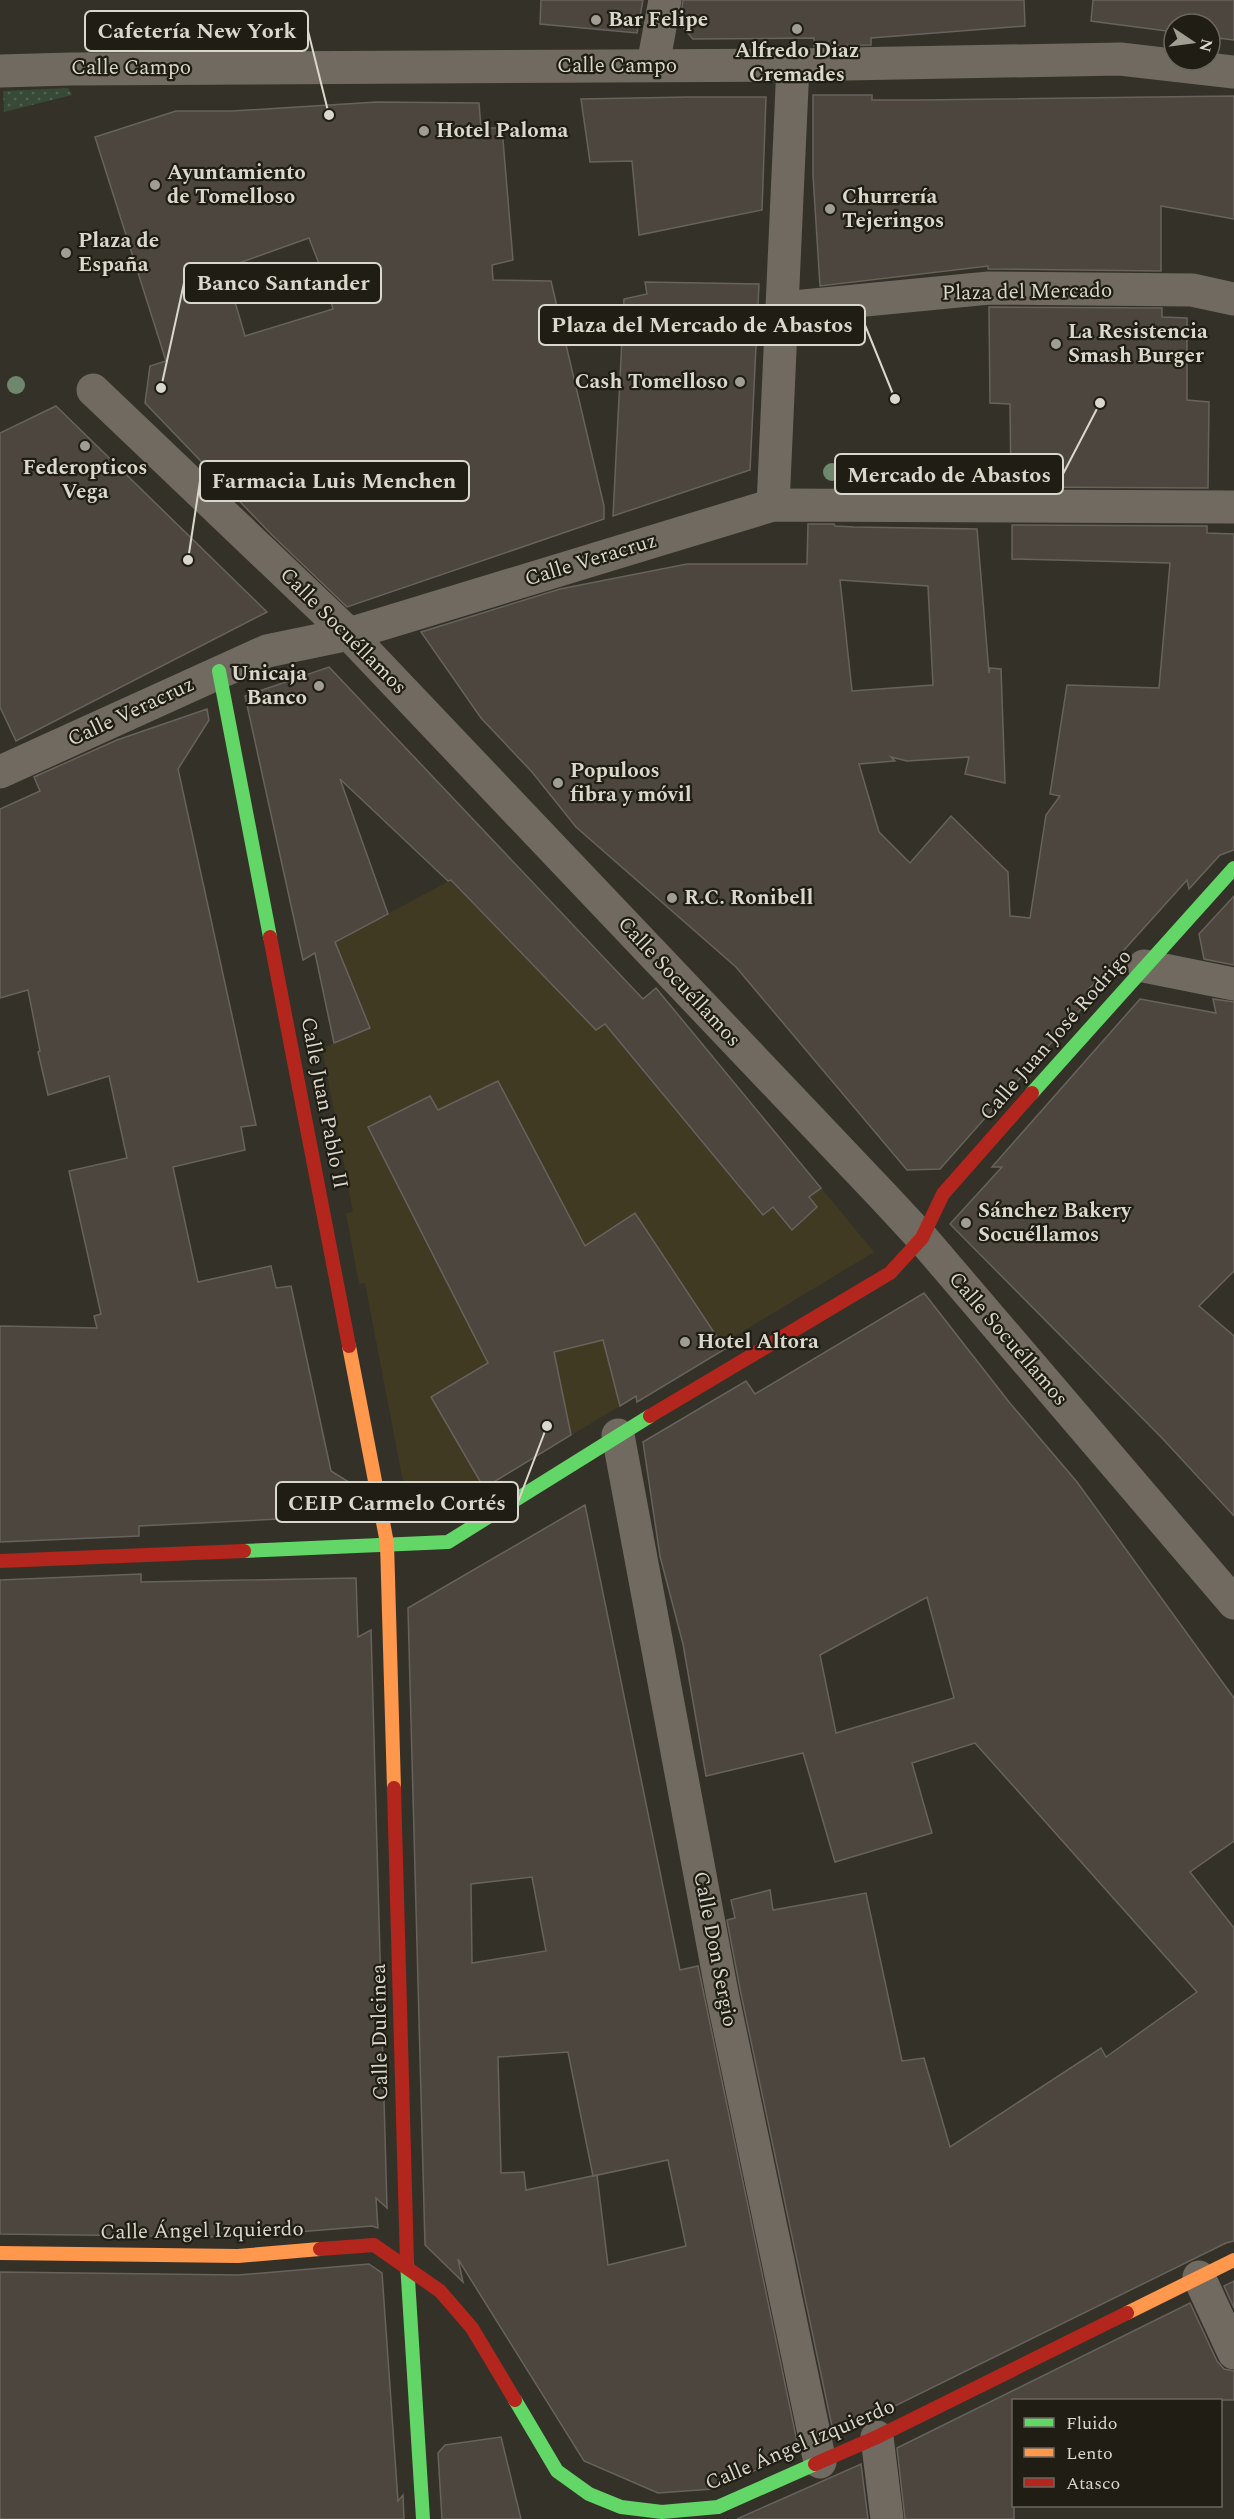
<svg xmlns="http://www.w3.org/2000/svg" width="1234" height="2519" font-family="Spectral,serif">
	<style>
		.built { fill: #413a23 }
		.grass { fill: url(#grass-dots) }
		.building { fill: #4c463f; stroke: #68625d; stroke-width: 1.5; fill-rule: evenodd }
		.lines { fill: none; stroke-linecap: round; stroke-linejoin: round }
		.street { stroke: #716a60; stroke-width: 33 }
		.fast { stroke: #63d668; stroke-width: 14 }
		.slow { stroke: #ff974d; stroke-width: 14 }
		.jam { stroke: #b3261e; stroke-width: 14 }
		.tree { fill: #6d886c }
		.poi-dot { fill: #a09d93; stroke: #1f1d14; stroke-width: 2 }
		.labels { text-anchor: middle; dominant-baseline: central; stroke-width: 4.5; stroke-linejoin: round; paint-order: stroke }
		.poi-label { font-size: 21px; font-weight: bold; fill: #dad7cc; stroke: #1f1d14; text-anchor: start }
		.street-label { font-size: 21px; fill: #dad7cc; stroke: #1f1d14 }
		.leader { fill: none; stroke: #dad7cc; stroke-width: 2 }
		.callout-dot { fill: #dad7cc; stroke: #1f1d14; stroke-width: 2 }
		.callout { fill: #1f1d14; stroke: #dad7cc; stroke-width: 2 }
		.callout-label { font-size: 22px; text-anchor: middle; font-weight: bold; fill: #dad7cc }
	</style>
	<defs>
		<pattern id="grass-dots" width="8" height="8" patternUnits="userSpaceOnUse" patternTransform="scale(1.5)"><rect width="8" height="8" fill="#374a38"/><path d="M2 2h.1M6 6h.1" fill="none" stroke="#536354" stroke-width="1.8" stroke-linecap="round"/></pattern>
	</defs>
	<rect width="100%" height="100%" fill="#343228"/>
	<polygon class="built" points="500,848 642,998 656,988 874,1252 722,1344 635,1213 584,1246 671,1375 446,1511 409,1513 365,1283 359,1284 346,1213 353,1212 322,1048 370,1028 335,942 451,880"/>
	<polygon class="grass" points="68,88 72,95 4,112 3,91"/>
	<g class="building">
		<polygon points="541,0 643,0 637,33 540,24"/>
		<polygon points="683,0 1024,0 1025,26 871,38 871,45 814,46 814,38 693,39 680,24"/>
		<polygon points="1093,0 1234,0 1234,40 1210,37 1210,24 1174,24 1174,32 1091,21"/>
		<polygon points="813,95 872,95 872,100 921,100 1234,96 1234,219 1161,206 1161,271 988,269 988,266 820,286 813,175"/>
		<polygon points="689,97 766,97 762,210 639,235 632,161 590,162 581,99"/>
		<path d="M377 102 479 103 481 128H502L513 260 492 265 493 280 551 281 604 506V519L347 607 272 535 145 403 150 366 166 361 95 137 176 111H232ZM309 238 323 274 333 309 245 336 225 268Z"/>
		<polygon points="645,282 759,284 750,470 613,516 624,299 647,294"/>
		<polygon points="989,307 1162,308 1162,317 1187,318 1187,400 1209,402 1208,488 1011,487 1010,404 990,403"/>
		<polygon points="56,406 267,612 16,741 0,707 0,433"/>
		<path d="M808 524H834L835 526 854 527 977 529 989 673 990 668 1001 669 1005 783 965 774 969 757 907 761 891 757 895 761 859 764 879 832 910 863 951 816 1008 872 1010 916 1030 918 1046 815 1060 796 1050 794 1067 685 1159 688 1170 563 1012 559V525L1207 526V533L1234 534V850L1220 855 1189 889 1187 880 1089 989 1098 990 940 1169 907 1170 736 967 576 827 532 772 481 718 421 632 560 589 687 564H807ZM840 580 928 586 933 685 852 691Z"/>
		<polygon points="329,667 643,999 656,988 821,1188 809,1197 817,1207 792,1230 773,1207 763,1215 605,1024 596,1030 451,880 448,881 340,779 388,914 335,942 370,1028 334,1043 315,953 303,960 245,696"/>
		<polygon points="207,709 209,720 178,769 256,1125 241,1127 245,1150 173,1167 198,1282 271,1266 276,1288 291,1286 331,1471 352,1484 359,1515 139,1526 139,1536 0,1542 0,1326 97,1328 94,1316 101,1314 69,1171 127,1158 109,1076 48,1095 38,1052 40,1051 28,990 0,998 0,809 40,791 34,777 117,740"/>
		<polygon points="1234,896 1234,965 1204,959 1199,934"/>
		<polygon points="1140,999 1216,1013 1213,999 1234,1002 1234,1271 1199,1306 1234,1336 1234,1516 1162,1438 950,1224 1002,1167 992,1167"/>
		<polygon points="498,1081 585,1246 635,1213 725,1349 637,1402 636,1396 620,1406 603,1340 554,1352 571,1435 484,1488 431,1397 488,1363 368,1127 430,1096 438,1110"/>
		<path d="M924 1293 1009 1402 1077 1482 1234 1698V1841L1190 1872 1234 1928V2241L1226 2243 834 2436 740 1989 727 1920 735 1918 731 1900 770 1890 773 1910 866 1893 902 2061 924 2058 950 2147 1101 2048 1106 2057 1197 1992 975 1743 912 1763 932 1833 835 1862 803 1753 706 1776 683 1644 660 1556 643 1442 746 1381 755 1394ZM927 1597 954 1698 836 1733 820 1655Z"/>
		<path d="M585 1505 680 1970 698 1966 799 2451 713 2489 658 2493 584 2461 458 2259 463 2282 425 2245 408 1608ZM532 1877 546 1951 472 1963 471 1884ZM568 2052 593 2176 668 2160 686 2246 608 2265 597 2175 526 2190 524 2172 501 2173 498 2057Z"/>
		<polygon points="141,1574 141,1582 356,1578 358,1637 371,1630 387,2208 376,2198 378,2228 372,2226 237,2237 0,2234 0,1580"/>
		<polygon points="369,2264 382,2273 398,2501 403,2495 404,2519 0,2519 0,2272 238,2275"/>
		<polygon points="1234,2281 1234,2308 1224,2286"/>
		<polygon points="1190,2303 1217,2361 1224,2369 1234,2371 1234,2400 1014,2400 1014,2519 905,2519 897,2448"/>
		<polygon points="501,2437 521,2519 442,2519 438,2453 445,2445"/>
		<polygon points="861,2464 868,2519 737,2519"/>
	</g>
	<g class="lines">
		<g class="street">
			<polyline points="653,65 665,0"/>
			<polyline points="0,71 71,69 793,65 1120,59 1234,72"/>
			<polyline points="783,308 989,288 1192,290 1234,299"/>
			<polyline points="93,390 349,634 883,1196 922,1238 1234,1603"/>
			<polyline points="773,505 793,65"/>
			<polyline points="0,772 267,651 349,634 773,505 1234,507"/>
			<polyline points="1144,966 1234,984"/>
			<polyline points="618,1435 722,1993 820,2462"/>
			<polyline points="1199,2277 1234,2353"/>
			<polyline points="877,2437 887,2519"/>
		</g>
		<g class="fast">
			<polyline points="219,671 270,937"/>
			<polyline points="1032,1093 1234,868"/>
			<polyline points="244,1551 448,1542 650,1416"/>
			<polyline points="407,2263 423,2519"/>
			<polyline points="515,2400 557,2471 589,2494 621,2507 662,2512 718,2507 815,2464"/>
		</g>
		<g class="slow">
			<polyline points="349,1346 387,1543 394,1788"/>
			<polyline points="0,2253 238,2256 320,2249"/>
			<polyline points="1127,2313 1234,2260"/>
		</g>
		<g class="jam">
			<polyline points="270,937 349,1346"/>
			<polyline points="650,1416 890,1273 922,1238 943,1194 1032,1093"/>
			<polyline points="0,1561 244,1551"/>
			<polyline points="394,1788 407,2263"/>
			<polyline points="320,2249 374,2245 440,2291 472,2328 515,2400"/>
			<polyline points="815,2464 877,2437 1127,2313"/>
		</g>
	</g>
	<g class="tree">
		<circle cx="16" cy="385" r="9"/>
		<circle cx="832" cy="472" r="9"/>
	</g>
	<g class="poi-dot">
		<circle cx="596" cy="20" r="6"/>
		<circle cx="797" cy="29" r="6"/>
		<circle cx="424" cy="131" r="6"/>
		<circle cx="155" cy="185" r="6"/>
		<circle cx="830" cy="209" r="6"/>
		<circle cx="66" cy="253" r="6"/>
		<circle cx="1056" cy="344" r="6"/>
		<circle cx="740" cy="382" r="6"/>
		<circle cx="85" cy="446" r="6"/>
		<circle cx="319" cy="686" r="6"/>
		<circle cx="558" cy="783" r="6"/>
		<circle cx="672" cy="898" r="6"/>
		<circle cx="966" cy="1223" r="6"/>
		<circle cx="685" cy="1342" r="6"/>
	</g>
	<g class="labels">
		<g class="poi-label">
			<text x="608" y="20">Bar Felipe</text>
			<text x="797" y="51" text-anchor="middle">Alfredo Diaz<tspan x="797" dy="24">Cremades</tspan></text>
			<text x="436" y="131">Hotel Paloma</text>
			<text x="167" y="173">Ayuntamiento<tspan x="167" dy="24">de Tomelloso</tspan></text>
			<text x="842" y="197">Churrería<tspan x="842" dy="24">Tejeringos</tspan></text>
			<text x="78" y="241">Plaza de<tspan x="78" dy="24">España</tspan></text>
			<text x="1068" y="332">La Resistencia<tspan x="1068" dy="24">Smash Burger</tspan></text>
			<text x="728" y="382" text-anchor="end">Cash Tomelloso</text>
			<text x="85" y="468" text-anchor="middle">Federopticos<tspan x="85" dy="24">Vega</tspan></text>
			<text x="307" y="674" text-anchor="end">Unicaja<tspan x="307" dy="24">Banco</tspan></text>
			<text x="570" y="771">Populoos<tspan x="570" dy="24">fibra y móvil</tspan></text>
			<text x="684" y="898">R.C. Ronibell</text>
			<text x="978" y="1211">Sánchez Bakery<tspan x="978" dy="24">Socuéllamos</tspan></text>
			<text x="697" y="1342">Hotel Altora</text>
		</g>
		<g class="street-label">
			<text x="617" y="66">Calle Campo</text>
			<text x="131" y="68">Calle Campo</text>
			<text transform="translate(1027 292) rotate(-1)">Plaza del Mercado</text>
			<text transform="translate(591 560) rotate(-17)">Calle Veracruz</text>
			<text transform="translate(343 631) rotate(45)">Calle Socuéllamos</text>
			<text transform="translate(131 712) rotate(-25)">Calle Veracruz</text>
			<text transform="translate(679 982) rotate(47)">Calle Socuéllamos</text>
			<text transform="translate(1056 1035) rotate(-49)">Calle Juan José Rodrigo</text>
			<text transform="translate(324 1103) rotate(79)">Calle Juan Pablo II</text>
			<text transform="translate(1008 1339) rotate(49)">Calle Socuéllamos</text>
			<text transform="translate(715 1949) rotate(79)">Calle Don Sergio</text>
			<text transform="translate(380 2032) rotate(-91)">Calle Dulcinea</text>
			<text transform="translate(202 2231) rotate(-1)">Calle Ángel Izquierdo</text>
			<text transform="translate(800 2445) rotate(-23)">Calle Ángel Izquierdo</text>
		</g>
	</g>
	<path class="leader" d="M329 115L308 31M161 388L184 283M895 399L865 325M1100 403L1063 474M188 560L200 481M547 1426L518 1502"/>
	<g class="callout-dot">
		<circle cx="329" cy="115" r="6"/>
		<circle cx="161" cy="388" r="6"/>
		<circle cx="895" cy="399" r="6"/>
		<circle cx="1100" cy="403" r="6"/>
		<circle cx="188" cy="560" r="6"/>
		<circle cx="547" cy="1426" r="6"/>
	</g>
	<g class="callout">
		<rect x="85" y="11" width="223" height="40" rx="6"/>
		<rect x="184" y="263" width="197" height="40" rx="6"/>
		<rect x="539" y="305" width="326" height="40" rx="6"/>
		<rect x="835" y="454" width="228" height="40" rx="6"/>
		<rect x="200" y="461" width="269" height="40" rx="6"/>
		<rect x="276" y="1482" width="242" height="40" rx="6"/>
	</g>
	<g class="callout-label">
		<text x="197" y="38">Cafetería New York</text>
		<text x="283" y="290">Banco Santander</text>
		<text x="702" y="332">Plaza del Mercado de Abastos</text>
		<text x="949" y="482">Mercado de Abastos</text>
		<text x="334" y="488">Farmacia Luis Menchen</text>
		<text x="397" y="1510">CEIP Carmelo Cortés</text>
	</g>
	<rect x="1012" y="2399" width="210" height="108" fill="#1f1d14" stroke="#6a675e" stroke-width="1.5"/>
	<rect x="1024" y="2418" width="30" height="9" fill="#63d668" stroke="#6a675e" stroke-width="1.5"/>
	<text x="1066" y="2429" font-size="18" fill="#dad7cc">Fluido</text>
	<rect x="1024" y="2448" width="30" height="9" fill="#ff974d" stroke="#6a675e" stroke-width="1.5"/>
	<text x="1066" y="2459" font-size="18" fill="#dad7cc">Lento</text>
	<rect x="1024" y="2478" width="30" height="9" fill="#b3261e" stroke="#6a675e" stroke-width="1.5"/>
	<text x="1066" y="2489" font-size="18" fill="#dad7cc">Atasco</text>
	<g transform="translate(1192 42) rotate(103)"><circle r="28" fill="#1f1d14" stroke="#6a675e" stroke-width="1.5"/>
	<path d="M0-4.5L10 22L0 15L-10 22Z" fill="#a09d93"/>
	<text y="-9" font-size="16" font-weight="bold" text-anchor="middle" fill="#dad7cc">N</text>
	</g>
</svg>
